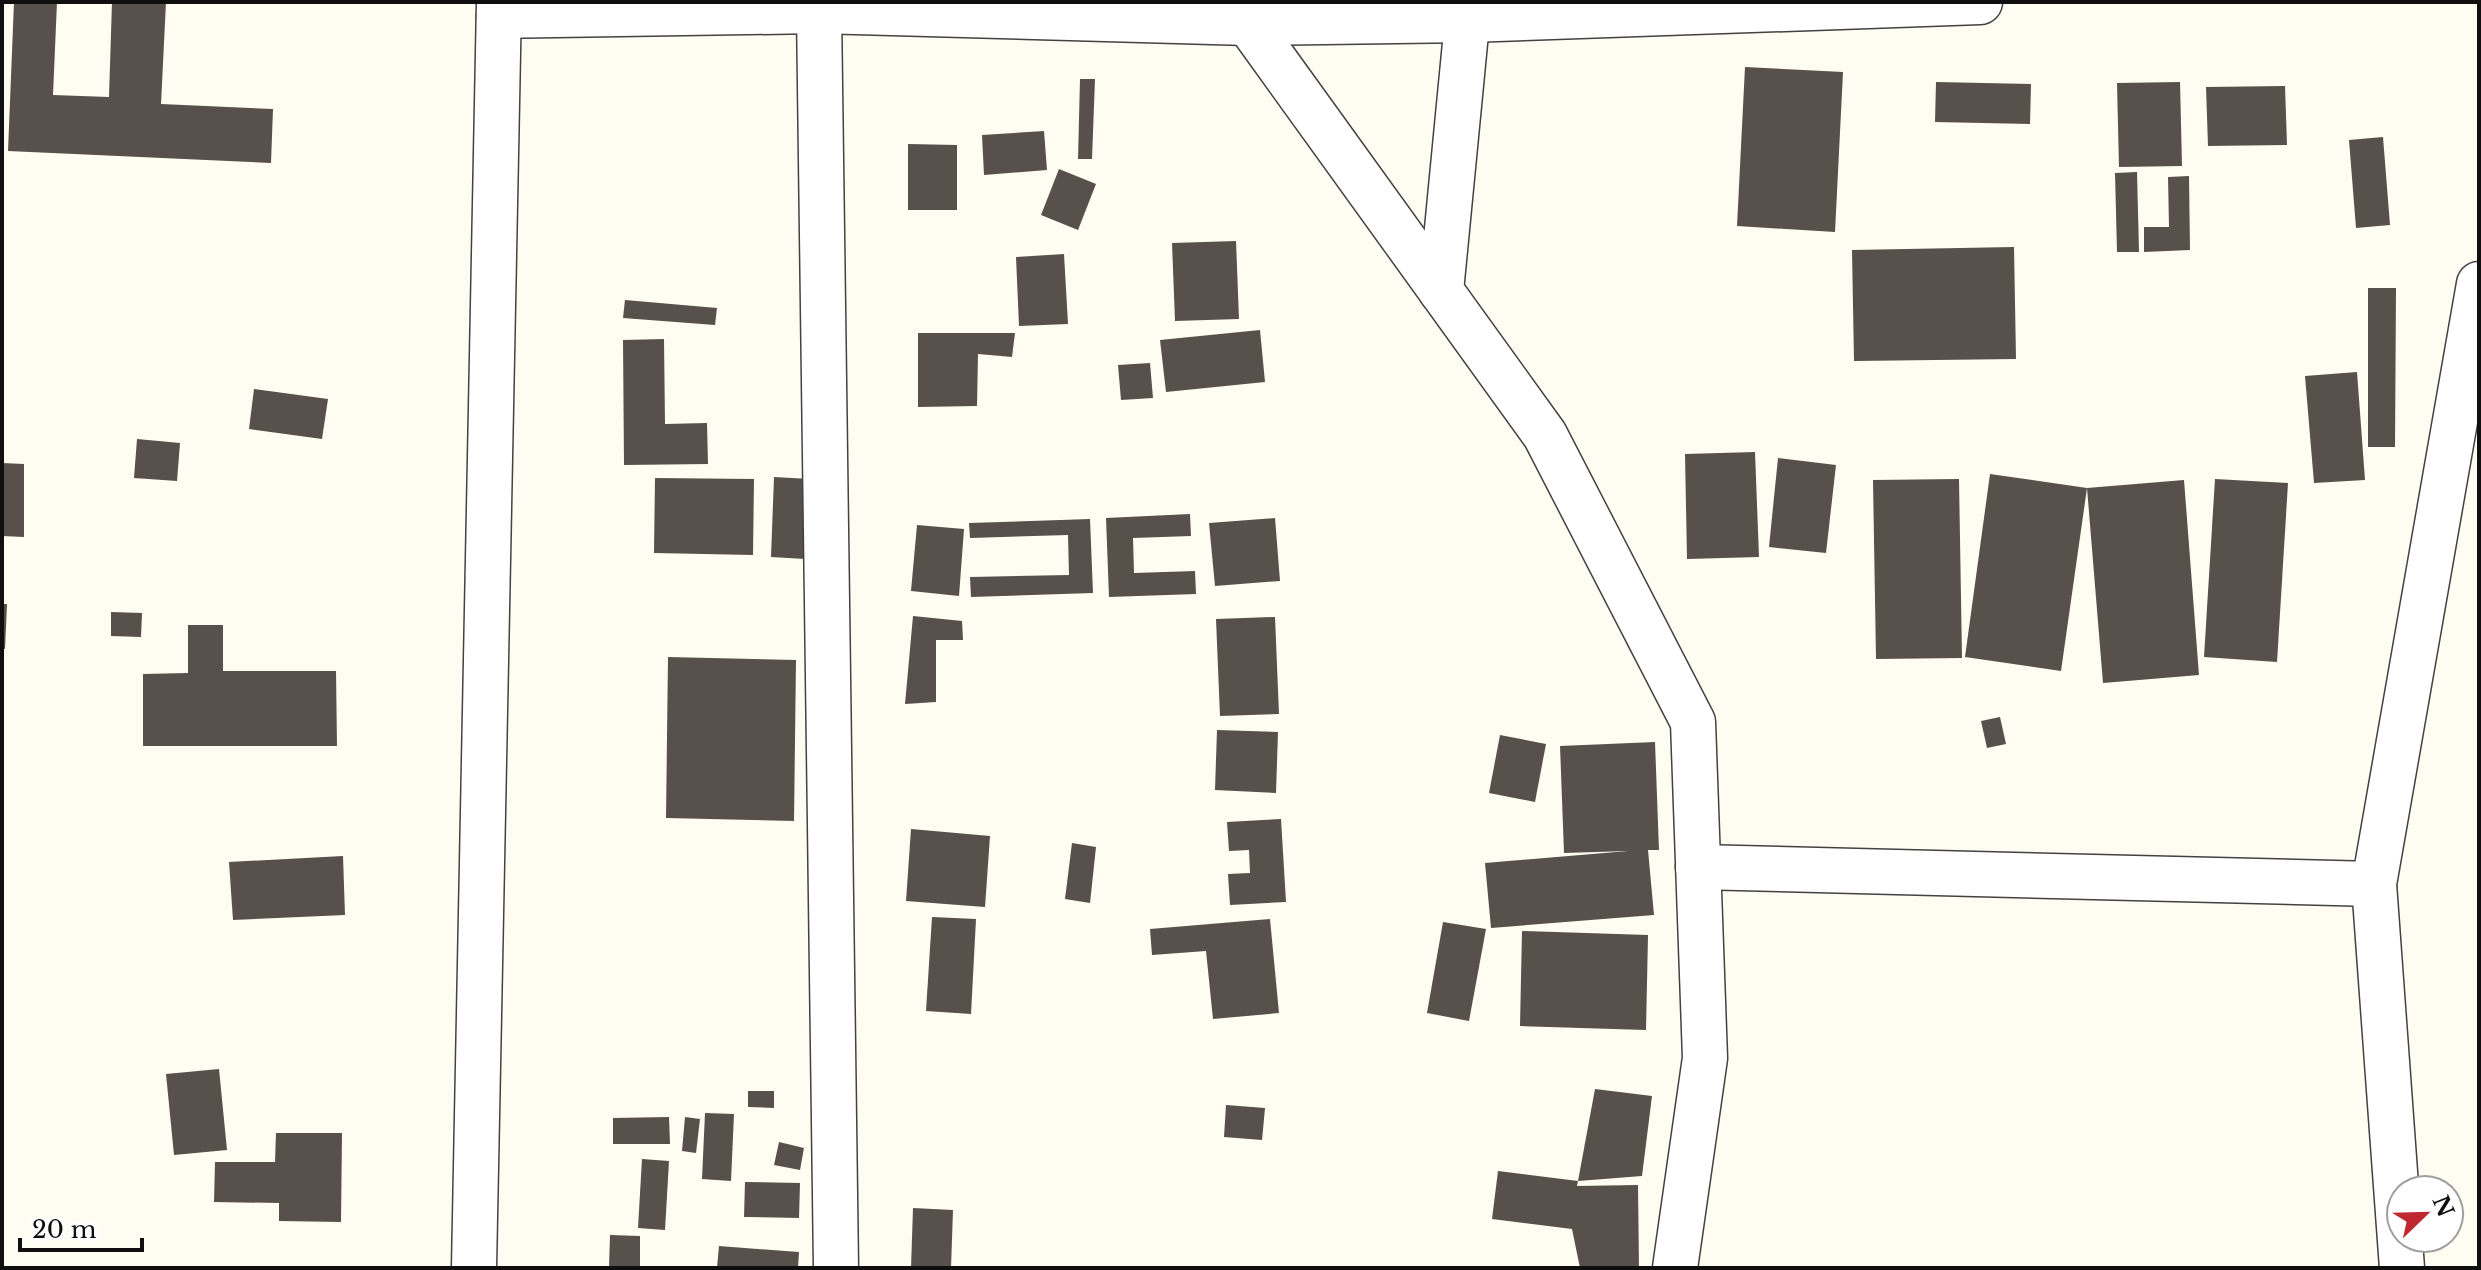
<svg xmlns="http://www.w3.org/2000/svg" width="2481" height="1270" font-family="'Libre Baskerville',serif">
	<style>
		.building { fill: #58504b }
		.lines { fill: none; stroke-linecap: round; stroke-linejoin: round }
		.minor-casing { stroke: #424242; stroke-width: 47 }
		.minor { stroke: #fff; stroke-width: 44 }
	</style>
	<rect width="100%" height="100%" fill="#fffcf1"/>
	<g class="building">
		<polygon points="14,2 57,2 53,95 109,97 112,2 166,2 161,104 273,109 271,163 8,151"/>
		<polygon points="1745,67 1843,72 1835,232 1737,226"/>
		<polygon points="1080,79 1095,79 1092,159 1078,159"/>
		<polygon points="1936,82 2031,84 2030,124 1935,122"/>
		<polygon points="2180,82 2182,166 2119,167 2117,83"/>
		<polygon points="2285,86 2287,145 2208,146 2206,87"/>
		<polygon points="1044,131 1047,170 984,175 982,135"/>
		<polygon points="2383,137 2390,225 2356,228 2349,140"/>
		<polygon points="908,144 957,145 957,210 908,210"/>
		<polygon points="1059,169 1096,184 1078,230 1041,215"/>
		<polygon points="2137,172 2139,252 2117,252 2115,173"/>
		<polygon points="2189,176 2190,250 2144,252 2144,227 2169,227 2168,177"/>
		<polygon points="1236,241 1239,319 1175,321 1172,243"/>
		<polygon points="2014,247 2016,359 1854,361 1852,250"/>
		<polygon points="1064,254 1068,324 1019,326 1016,257"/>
		<polygon points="2368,288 2396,288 2395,447 2368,447"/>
		<polygon points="625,300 717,308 715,325 623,318"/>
		<polygon points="1260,330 1265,382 1166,392 1160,340"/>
		<polygon points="918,333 1015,333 1012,357 978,354 977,406 918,407"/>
		<polygon points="664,339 665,424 707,423 708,464 624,465 623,340"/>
		<polygon points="1150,363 1153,398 1121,400 1118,365"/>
		<polygon points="2357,372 2365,480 2314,483 2305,376"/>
		<polygon points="254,389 328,399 322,439 249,429"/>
		<polygon points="137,439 180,443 177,481 134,478"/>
		<polygon points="1755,452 1759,557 1687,559 1685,454"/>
		<polygon points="1778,458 1836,465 1826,553 1769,547"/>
		<polygon points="2,463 24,464 24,537 2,536"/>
		<polygon points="1990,474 2087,488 2061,671 1965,657"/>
		<polygon points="774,477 810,479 805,559 771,557"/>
		<polygon points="655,478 754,479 753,555 654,553"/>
		<polygon points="1959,479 1962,658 1876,659 1873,480"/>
		<polygon points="2215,479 2288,483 2277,662 2204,657"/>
		<polygon points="2184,480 2199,675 2103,683 2087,488"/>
		<polygon points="1190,514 1191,536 1133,538 1134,573 1195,571 1196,594 1109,597 1106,518"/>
		<polygon points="1275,518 1280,581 1215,586 1209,523"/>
		<polygon points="1090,519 1093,593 971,597 970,577 1069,575 1068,535 970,538 969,523"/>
		<polygon points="917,525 964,529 959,596 911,591"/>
		<polygon points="2,604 7,604 5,649 2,648"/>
		<polygon points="111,612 142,613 141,637 111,636"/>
		<polygon points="913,616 962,621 963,640 936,640 936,702 905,704"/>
		<polygon points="1275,617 1279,714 1220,716 1216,619"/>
		<polygon points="188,625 223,625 223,671 336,671 337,746 143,746 143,674 188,673"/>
		<polygon points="668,657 796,660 794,821 666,818"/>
		<polygon points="2000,717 2006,744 1987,748 1981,721"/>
		<polygon points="1217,730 1278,732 1276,793 1215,790"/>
		<polygon points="1500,735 1546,744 1535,802 1489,793"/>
		<polygon points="1655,742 1659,850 1648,850 1654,915 1491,928 1485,863 1628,851 1564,853 1560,746"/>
		<polygon points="1281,819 1286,902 1230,905 1228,874 1250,873 1249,850 1229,851 1227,822"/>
		<polygon points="911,829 990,836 985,907 906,901"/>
		<polygon points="1072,843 1096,847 1090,903 1065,899"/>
		<polygon points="343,856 345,915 233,920 229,862"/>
		<polygon points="932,917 976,919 971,1014 926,1011"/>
		<polygon points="1270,919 1279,1013 1213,1019 1206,951 1152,955 1150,929"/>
		<polygon points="1443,922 1486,929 1469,1021 1427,1013"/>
		<polygon points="1522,931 1648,935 1646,1030 1520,1026"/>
		<polygon points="219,1069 227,1150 174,1155 166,1074"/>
		<polygon points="1595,1089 1652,1096 1642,1176 1578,1181"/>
		<polygon points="748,1091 774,1091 774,1108 748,1107"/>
		<polygon points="1226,1105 1265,1108 1262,1140 1224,1137"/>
		<polygon points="705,1113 734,1114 731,1181 702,1179"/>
		<polygon points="669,1117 670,1144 613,1144 613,1118"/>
		<polygon points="685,1117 700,1119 696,1153 682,1151"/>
		<polygon points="276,1133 342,1133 341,1222 279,1221 279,1203 214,1202 215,1162 275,1162"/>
		<polygon points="779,1142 804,1148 800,1170 774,1165"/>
		<polygon points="642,1159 669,1161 665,1230 638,1228"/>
		<polygon points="1498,1171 1578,1181 1577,1186 1638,1185 1639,1268 1580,1268 1572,1229 1492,1219"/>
		<polygon points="745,1182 800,1183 799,1218 744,1217"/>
		<polygon points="913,1208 953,1210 951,1268 911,1268"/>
		<polygon points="610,1235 640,1236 640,1268 609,1268"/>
		<polygon points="719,1246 799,1252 798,1268 717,1268"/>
	</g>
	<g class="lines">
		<defs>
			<g id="minor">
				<polyline points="819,11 836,1268"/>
				<polyline points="499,16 819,11 1248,23 1469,20 1980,2"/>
				<polyline points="1248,23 1545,435 1693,722 1705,1058 1675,1268"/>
				<polyline points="1441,291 1469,2"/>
				<polyline points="1698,867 2374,884"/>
				<polyline points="474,1268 499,2"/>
				<polyline points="2402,1268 2374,884 2479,284"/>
			</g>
		</defs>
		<use href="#minor" class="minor-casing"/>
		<use href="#minor" class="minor"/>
	</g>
	<rect width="2481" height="1270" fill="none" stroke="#0f0f0f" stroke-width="8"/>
	<g transform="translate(2425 1214) rotate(67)"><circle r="38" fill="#ffffff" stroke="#9f9f9f" stroke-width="2"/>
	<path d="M0-6L14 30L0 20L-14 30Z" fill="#bf2731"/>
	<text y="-12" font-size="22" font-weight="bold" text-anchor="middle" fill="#0f0f0f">N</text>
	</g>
	<path d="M20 1238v12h122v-12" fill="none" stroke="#0f0f0f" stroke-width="4"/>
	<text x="32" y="1238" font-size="24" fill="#0f0f0f" stroke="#ffffff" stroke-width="6" paint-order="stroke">20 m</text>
</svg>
